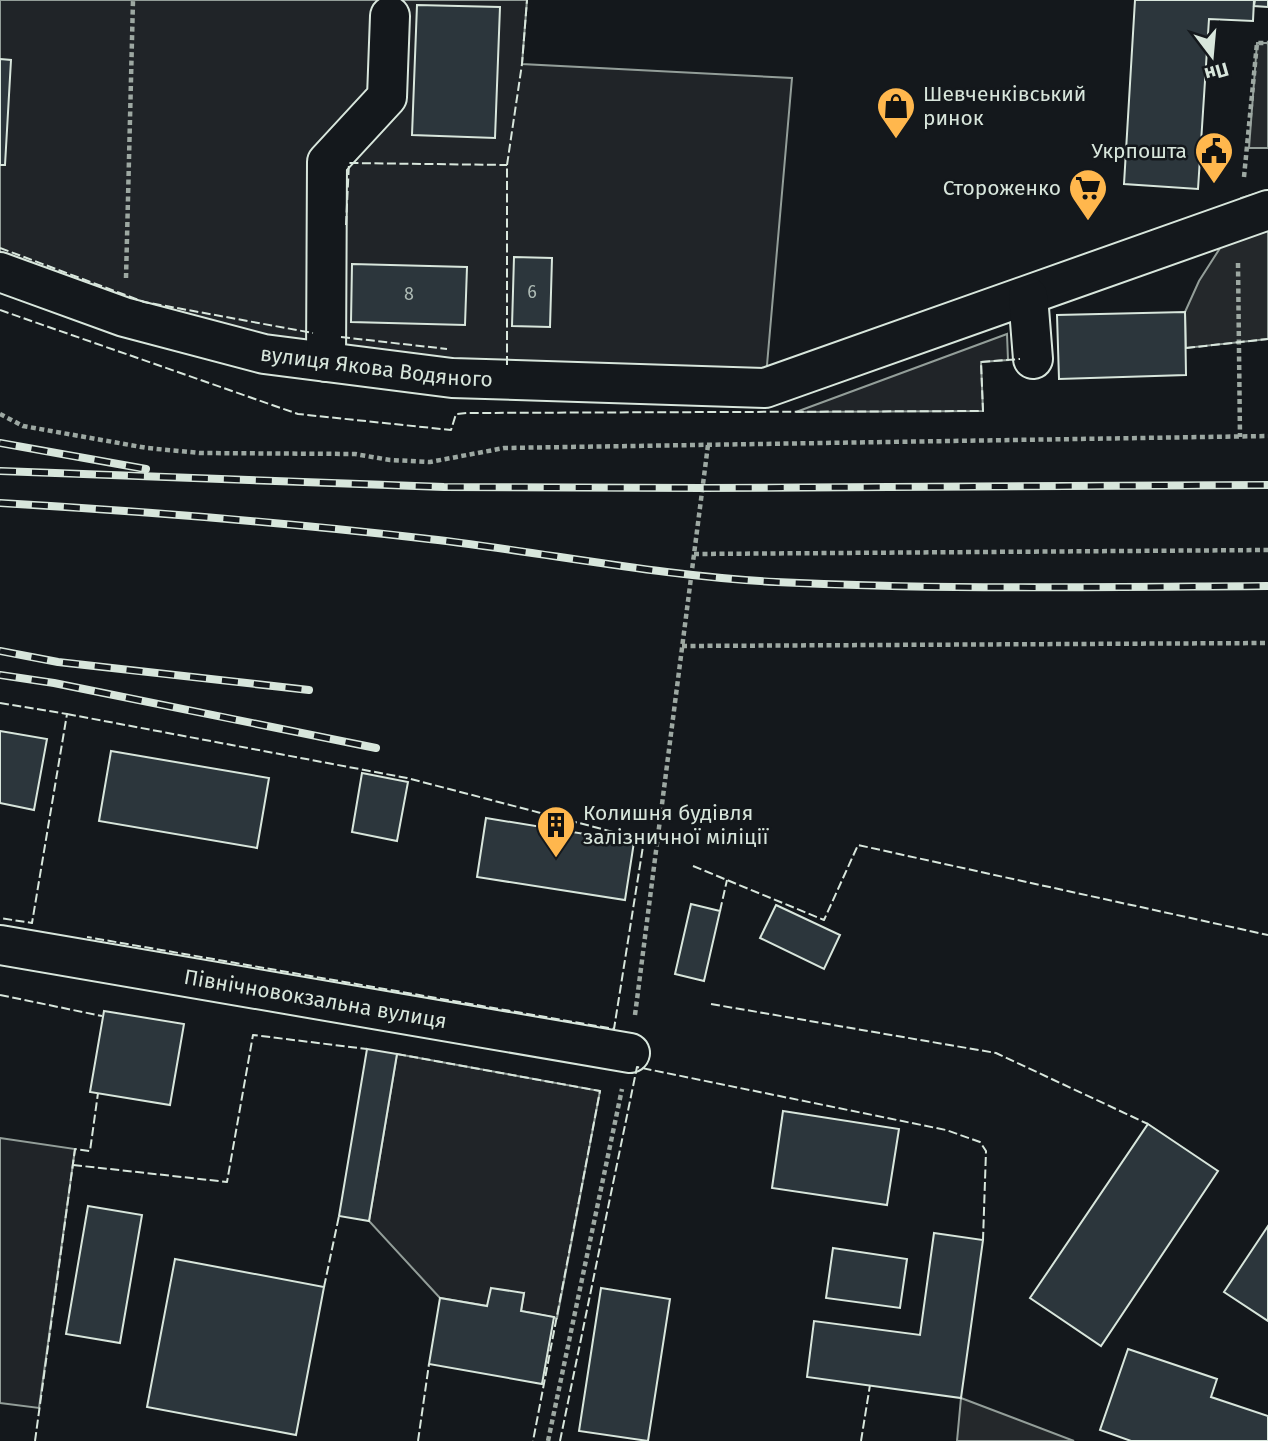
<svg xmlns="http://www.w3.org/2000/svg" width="1268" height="1441" font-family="'Fira Sans',sans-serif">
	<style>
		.green { fill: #202428; stroke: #939e99; stroke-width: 2 }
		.parking { fill: #24282b; stroke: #939e99; stroke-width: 2 }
		.building { fill: #2c363c; stroke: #d8e6dc; stroke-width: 2 }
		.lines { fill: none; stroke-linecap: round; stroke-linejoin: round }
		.minor-casing { stroke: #d8e6dc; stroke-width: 42 }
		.path { stroke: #9da8a2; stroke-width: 4.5; stroke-dasharray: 5 3.5; stroke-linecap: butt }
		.minor { stroke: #14181c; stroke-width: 38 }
		.rail-casing { stroke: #d8e6dc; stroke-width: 8 }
		.rail { stroke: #14181c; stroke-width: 5; stroke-dasharray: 16; stroke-linecap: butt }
		.fence { stroke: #d8e6dc; stroke-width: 2; stroke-dasharray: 9 3.5; stroke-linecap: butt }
		.labels { text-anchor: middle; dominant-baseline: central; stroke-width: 5; stroke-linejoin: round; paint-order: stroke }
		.number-label { font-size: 18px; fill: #adbab4 }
		.poi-label { font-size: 21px; fill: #d8e6dc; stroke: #14181c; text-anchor: start }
		.street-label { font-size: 21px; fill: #d8e6dc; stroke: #14181c }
	</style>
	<rect width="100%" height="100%" fill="#14181c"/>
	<g class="green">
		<polygon points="0,0 527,0 522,64 792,78 765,388 264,354 0,272"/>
		<polygon points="1007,334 1008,360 981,362 983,411 796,412"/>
		<polygon points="397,1054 600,1091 557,1318 521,1311 524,1293 487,1306 440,1298 369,1221"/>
		<polygon points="0,1138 75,1149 39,1408 0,1403"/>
	</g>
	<g class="parking">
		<polygon points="1257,43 1268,43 1268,148 1249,148"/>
		<polygon points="1268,190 1268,339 1186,348 1185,312 1199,281 1238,220 1241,198"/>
		<polygon points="961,1398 1074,1441 957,1441"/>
	</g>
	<g class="building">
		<polygon points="1135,0 1254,0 1253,21 1209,19 1198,189 1124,184"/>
		<polygon points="1255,0 1268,0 1268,7 1254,6"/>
		<polygon points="417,5 500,7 495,138 412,135"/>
		<polygon points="0,59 11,60 5,165 0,165"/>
		<polygon points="514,257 552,258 550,327 512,326"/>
		<polygon points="352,264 467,267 465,325 351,322"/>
		<polygon points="1185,312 1186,375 1059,379 1057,315"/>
		<polygon points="0,731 47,739 34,810 0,803"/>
		<polygon points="111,751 269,778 257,848 99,821"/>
		<polygon points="362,773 408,782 397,841 352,832"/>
		<polygon points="486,818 634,842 625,900 477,877"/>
		<polygon points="691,904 720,911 704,981 675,974"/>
		<polygon points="776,905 840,935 824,969 760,938"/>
		<polygon points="104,1011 184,1024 170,1105 90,1092"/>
		<polygon points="367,1049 397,1054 369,1221 339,1216"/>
		<polygon points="783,1111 899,1129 887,1205 772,1188"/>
		<polygon points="1148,1124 1218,1171 1101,1346 1030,1298"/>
		<polygon points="88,1206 142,1215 120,1343 66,1334"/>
		<polygon points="1268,1226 1268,1321 1224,1292"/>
		<polygon points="934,1233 983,1240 961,1398 807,1377 814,1321 920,1335"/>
		<polygon points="833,1248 907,1259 900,1308 826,1298"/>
		<polygon points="175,1259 324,1287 296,1435 147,1407"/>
		<polygon points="491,1288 524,1293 521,1311 554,1317 542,1384 429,1364 440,1298 487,1306"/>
		<polygon points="601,1288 670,1299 648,1441 579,1431"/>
		<polygon points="1128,1349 1217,1379 1211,1397 1268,1416 1268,1441 1131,1441 1100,1430"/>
	</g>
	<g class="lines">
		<defs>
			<g id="minor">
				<path id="s1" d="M0 272 124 317 264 354 452 378 765 388 1268 210"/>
				<polyline points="1028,296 1033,359"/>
				<polyline points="326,362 327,162 387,97 390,16"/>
				<path id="s2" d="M0 945 630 1053"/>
			</g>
		</defs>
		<use href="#minor" class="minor-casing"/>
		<g class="path">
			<polyline points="1244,177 1257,43 1268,43"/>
			<polyline points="1238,263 1240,437"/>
			<polyline points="126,278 133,0"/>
			<polyline points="0,414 23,426 147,448 200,453 355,454 390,460 430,462 504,448 1268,436"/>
			<polyline points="694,554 1268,550"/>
			<polyline points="682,646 1268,643"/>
			<polyline points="635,1015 708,445"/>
			<polyline points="548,1441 622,1089"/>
		</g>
		<use href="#minor" class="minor"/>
		<defs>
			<g id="rail">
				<polyline points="0,443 146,469"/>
				<polyline points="0,471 444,487 702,488 1268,485"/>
				<path d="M0 503C140 511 281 522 420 538 539 551 657 576 776 582 940 590 1104 587 1268 586"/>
				<polyline points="0,651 58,662 309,690"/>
				<polyline points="0,675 54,683 376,748"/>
			</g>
		</defs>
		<use href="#rail" class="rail-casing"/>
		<use href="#rail" class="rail"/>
		<g class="fence">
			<polyline points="346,225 349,163 507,165"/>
			<polyline points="0,248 144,302 313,333"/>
			<polyline points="0,310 298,414 451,430 456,414 467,413 983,411 981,362 1020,359"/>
			<polyline points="341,337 447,349"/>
			<polyline points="1186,348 1268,339"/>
			<polyline points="507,365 507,165 522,64 527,0"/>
			<polyline points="0,703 67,714 32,923 0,918"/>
			<polyline points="67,714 407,778 644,840 614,1029 87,937"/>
			<polyline points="693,866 824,920 858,845 1268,935"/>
			<polyline points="720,911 727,880"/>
			<polyline points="0,995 102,1016"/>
			<polyline points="711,1004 996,1053 1148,1124"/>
			<polyline points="397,1054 600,1091 533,1441"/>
			<polyline points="73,1165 227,1182 253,1035 367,1049"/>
			<polyline points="324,1287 339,1216"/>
			<polyline points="35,1441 75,1149 90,1151 98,1093"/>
			<polyline points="418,1441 429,1364"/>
			<polyline points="560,1441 637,1067 946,1130 980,1142 986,1151 983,1240"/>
			<polyline points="861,1441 870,1385"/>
		</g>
	</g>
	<defs>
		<symbol id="shop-pin" viewBox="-11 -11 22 30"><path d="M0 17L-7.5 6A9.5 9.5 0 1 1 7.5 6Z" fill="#ffb74d" stroke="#14181c"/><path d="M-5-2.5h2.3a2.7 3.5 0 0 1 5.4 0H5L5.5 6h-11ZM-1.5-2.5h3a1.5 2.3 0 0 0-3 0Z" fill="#111"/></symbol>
		<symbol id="civic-pin" viewBox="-11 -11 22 30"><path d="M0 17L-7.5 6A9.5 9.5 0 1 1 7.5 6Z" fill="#ffb74d" stroke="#14181c"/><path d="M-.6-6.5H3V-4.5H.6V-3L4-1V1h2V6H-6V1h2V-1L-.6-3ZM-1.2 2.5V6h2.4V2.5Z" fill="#111"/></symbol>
		<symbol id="supermarket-pin" viewBox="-11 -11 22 30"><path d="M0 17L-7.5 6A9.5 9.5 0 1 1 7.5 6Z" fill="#ffb74d" stroke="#14181c"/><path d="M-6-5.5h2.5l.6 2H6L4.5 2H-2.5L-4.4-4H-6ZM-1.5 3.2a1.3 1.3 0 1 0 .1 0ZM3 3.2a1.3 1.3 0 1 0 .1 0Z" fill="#111"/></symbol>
		<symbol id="building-pin" viewBox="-11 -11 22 30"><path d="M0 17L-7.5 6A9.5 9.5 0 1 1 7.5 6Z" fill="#ffb74d" stroke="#14181c"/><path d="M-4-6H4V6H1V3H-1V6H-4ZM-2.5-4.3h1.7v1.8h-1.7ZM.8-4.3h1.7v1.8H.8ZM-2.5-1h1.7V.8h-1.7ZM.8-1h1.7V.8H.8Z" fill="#111"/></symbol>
	</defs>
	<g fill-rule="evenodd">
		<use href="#shop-pin" x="874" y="84" width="44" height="60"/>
		<use href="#civic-pin" x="1192" y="129" width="44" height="60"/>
		<use href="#supermarket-pin" x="1066" y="166" width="44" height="60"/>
		<use href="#building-pin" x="534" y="803" width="44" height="60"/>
	</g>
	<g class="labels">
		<g class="number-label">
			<text x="532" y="292">6</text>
			<text x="409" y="294">8</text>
		</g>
		<g class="poi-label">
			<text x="923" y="94">Шевченківський<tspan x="923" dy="24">ринок</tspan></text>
			<text x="1187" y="151" text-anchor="end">Укрпошта</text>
			<text x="1061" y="188" text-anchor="end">Стороженко</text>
			<text x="583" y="813">Колишня будівля<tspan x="583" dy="24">залізничної міліції</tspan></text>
		</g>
		<g class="street-label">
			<text stroke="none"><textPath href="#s1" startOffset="390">вулиця Якова Водяного</textPath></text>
			<text stroke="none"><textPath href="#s2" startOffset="320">Північновокзальна вулиця</textPath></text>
		</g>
	</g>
	<g transform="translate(1212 56) rotate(164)" stroke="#14181c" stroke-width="5" paint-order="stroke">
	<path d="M0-5L12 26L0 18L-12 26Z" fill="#d8e6dc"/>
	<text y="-10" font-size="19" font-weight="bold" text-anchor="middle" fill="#d8e6dc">Пн</text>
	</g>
</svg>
